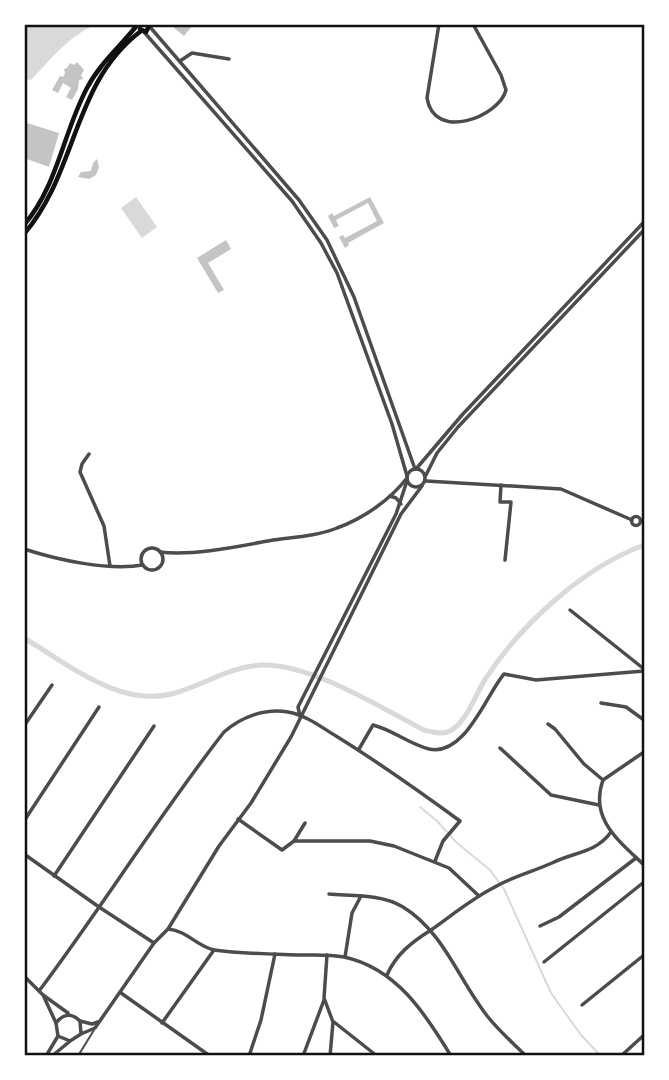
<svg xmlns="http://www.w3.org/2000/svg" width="669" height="1080" font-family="Signika,sans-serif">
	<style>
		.water { fill: #d9d9d9 }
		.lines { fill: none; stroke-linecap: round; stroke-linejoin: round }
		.stream { stroke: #d9d9d9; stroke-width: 2 }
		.canal { stroke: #d9d9d9; stroke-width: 5 }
		.building { fill: #c4c4c4 }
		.service { stroke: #4c4c4c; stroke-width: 2 }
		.minor { stroke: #4c4c4c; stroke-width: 3.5 }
		.tertiary { stroke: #4c4c4c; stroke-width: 3.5 }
		.secondary { stroke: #111; stroke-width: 4.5 }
		.neatline { fill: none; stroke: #111; stroke-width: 2.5 }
	</style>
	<rect width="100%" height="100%" fill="#fff"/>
	<g class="water">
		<path d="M25 24H97V25C72 32 49 61 31 80L25 79Z"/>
		<polygon points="136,197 157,227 142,238 121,208"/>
	</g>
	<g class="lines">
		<polyline class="stream" points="420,807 437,821 456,842 490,870 504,889 551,993 581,1035 599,1054"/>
		<path class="canal" d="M24 638C68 664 121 709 175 693 203 685 232 666 262 665 312 664 379 707 424 730 432 732 442 735 450 731 467 722 476 693 486 678 522 623 583 568 644 545"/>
	</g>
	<g class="building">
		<polygon points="177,24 194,24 184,36 174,28"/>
		<polygon points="77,62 84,70 81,75 83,79 79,80 78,89 72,100 66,97 71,88 63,83 58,93 52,90 60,76 63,77 65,73 64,69 67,68 70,63 74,65"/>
		<polygon points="27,123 59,133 49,167 24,158 24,131"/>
		<polygon points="97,159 99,167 96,175 89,179 78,177 81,172 91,171 93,163"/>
		<polygon points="370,197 384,223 348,243 349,245 345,248 339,237 343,235 345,238 377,221 368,203 336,220 339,226 334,228 328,216 332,213 334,216"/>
		<polygon points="226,240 231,249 208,263 224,290 218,293 197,258"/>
	</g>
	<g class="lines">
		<polyline class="service" points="78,1056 94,1030"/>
		<g class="minor">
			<path d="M439 24 427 98C434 142 499 117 506 90L501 75 473 24"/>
			<polyline points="180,61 192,53 229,59"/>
			<polyline points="89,454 82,464 80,472 104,526 110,566"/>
			<polyline points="426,481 561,489 632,520"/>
			<polyline points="501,485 500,502 511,502 505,560"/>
			<circle cx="636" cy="521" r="4.5"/>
			<circle cx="152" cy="559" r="11"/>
			<path d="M24 549C58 560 108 571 143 565"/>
			<path d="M160 552C194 556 240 546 273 540 295 537 317 536 337 528 364 518 390 500 407 478"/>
			<polyline points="24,585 25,589"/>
			<polyline points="570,610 644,669"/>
			<polyline points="601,703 626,707 644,720"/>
			<polyline points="548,724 555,729 584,764 603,780"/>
			<polyline points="24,726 52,685"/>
			<polyline points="500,748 551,795 599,805"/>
			<path d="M359 749 373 725C393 730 409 744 429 749 465 757 486 695 504 674L536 680 644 671"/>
			<path d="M644 752 603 780C589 819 619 841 644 865"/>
			<polyline points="238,819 282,850 294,841 305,823"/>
			<polyline points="24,821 99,707"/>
			<polyline points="294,841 370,841 394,846 449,868 479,896"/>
			<polyline points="24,854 99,907 154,943"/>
			<polyline points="54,876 154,726"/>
			<path d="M329 894C352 896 382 894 403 907 444 932 459 981 488 1017 499 1031 513 1043 526 1056"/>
			<polyline points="540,926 559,917 636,858"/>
			<polyline points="327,955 324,998 333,1022 330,1056"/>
			<polyline points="345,957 352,913 361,896"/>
			<polyline points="544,962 644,882"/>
			<path d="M387 975C396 954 412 942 431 930 451 916 470 900 493 888 511 877 532 872 552 863 574 852 596 853 611 832"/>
			<path d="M39 991C103 906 159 815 224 732 241 717 265 708 288 712 306 715 321 727 336 736 378 762 419 791 460 821L443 841 435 861"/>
			<polyline points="121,993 210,1056"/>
			<polyline points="582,1005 644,955"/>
			<polyline points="334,1022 377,1056"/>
			<polyline points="162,1023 214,950"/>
			<polyline points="249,1056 261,1020 275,954"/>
			<polyline points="303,1056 324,1000"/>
			<polyline points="621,1056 644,1035"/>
		</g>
		<g class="tertiary">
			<polyline points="150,27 299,200 327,240 354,297 415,469"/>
			<polyline points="144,32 292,201 321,243 337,273 392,424 407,476"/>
			<circle cx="416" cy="478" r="9"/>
			<polyline points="416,469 462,415 644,222"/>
			<polyline points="426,475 437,453 458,427 644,230"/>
			<polyline points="390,496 396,498 401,504"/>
			<polyline points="300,716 298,707 396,514 407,481"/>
			<path d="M168 929C188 931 196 946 214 950 243 954 272 954 301 955 315 955 329 954 344 957 396 968 425 1013 451 1056"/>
			<polyline points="24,976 43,995 68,1013"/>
			<polyline points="44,997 56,1023"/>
			<polyline points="80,1021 92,1024 98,1022"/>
			<path d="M81 1034 80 1021C71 1012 63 1014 56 1023L58 1036 70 1041 81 1034 95 1028 154 943 168 929 219 846 251 803 291 737 401 514 422 486"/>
			<polyline points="46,1056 58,1036"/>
			<polyline points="52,1056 69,1042"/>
		</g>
		<g class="secondary">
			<polyline points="140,29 146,32 150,24"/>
			<path d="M24 225C58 185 63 133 87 88 100 63 121 46 138 24"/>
			<path d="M24 234C78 171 72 83 141 31"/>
		</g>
	</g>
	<rect width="669" height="1080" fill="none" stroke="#ffffff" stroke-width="52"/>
	<rect x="26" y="26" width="617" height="1028" class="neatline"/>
</svg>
